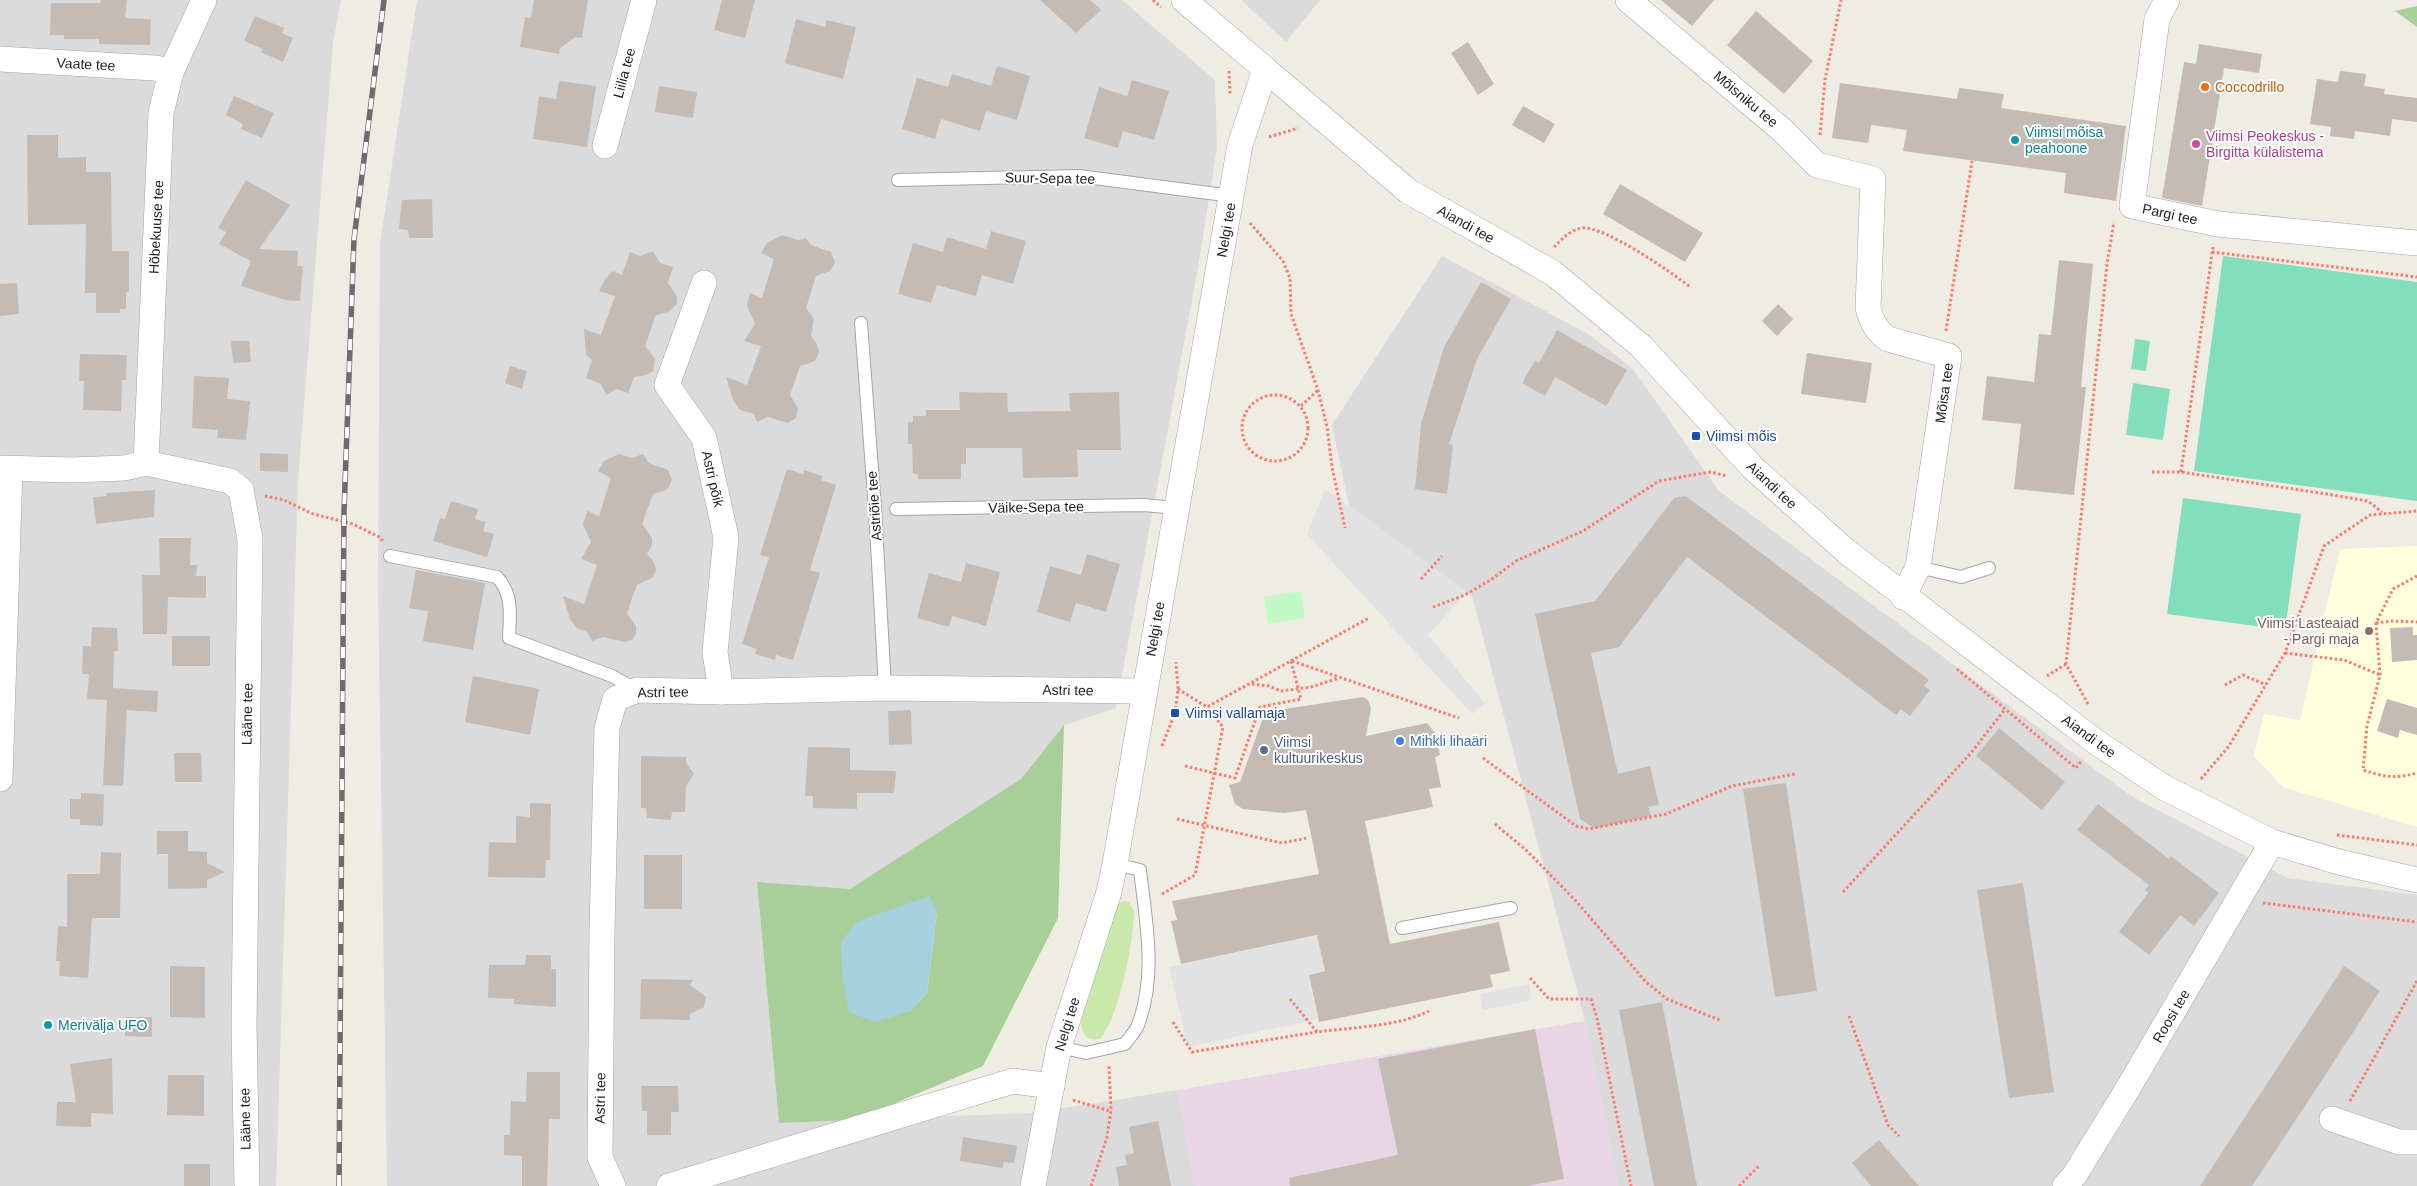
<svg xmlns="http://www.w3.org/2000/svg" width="2417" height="1186" font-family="Helvetica,sans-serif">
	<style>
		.residential { fill: #dcdbdb }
		.industrial { fill: #e8d6e5 }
		.education { fill: #ffffde }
		.grass { fill: #c9e9aa }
		.forest { fill: #a8ce99; fill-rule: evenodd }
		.park { fill: #c1f9c6 }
		.pitch { fill: #83debb }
		.parking { fill: #e2e2e2 }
		.water { fill: #a5d0dd }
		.building { fill: #c4bbb4 }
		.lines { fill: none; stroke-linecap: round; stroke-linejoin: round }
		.lane-casing { stroke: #a5a5a5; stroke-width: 14 }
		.street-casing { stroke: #a5a5a5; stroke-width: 26 }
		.path { stroke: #f97b6c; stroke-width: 3; stroke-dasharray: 2.5 2.5; stroke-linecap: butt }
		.lane { stroke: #fff; stroke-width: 12 }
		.street { stroke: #fff; stroke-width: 25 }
		.rail-casing { stroke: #6c6c6c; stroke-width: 5.5 }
		.rail { stroke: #fff; stroke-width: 4; stroke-dasharray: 11; stroke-linecap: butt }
		.food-dot { fill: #e8710a; stroke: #fff; stroke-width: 2 }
		.culture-dot { fill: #0f9aa8; stroke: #fff; stroke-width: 2 }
		.hotel-dot { fill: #d1479c; stroke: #fff; stroke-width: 2 }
		.transit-dot { fill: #1a4fb4; stroke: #fff; stroke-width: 2 }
		.education-dot { fill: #8d6e63; stroke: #fff; stroke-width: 2 }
		.shop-dot { fill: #3f7fe0; stroke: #fff; stroke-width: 2 }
		.service-dot { fill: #5c6f8a; stroke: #fff; stroke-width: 2 }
		.labels { text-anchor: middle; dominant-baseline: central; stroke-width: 4; stroke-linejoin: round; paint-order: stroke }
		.street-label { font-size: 14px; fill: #1e1e1e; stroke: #fff }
		.food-label { font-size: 14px; fill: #c56008; stroke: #fff; text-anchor: start }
		.culture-label { font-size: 14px; fill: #0d838f; stroke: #fff; text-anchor: start }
		.hotel-label { font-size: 14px; fill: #b23c85; stroke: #fff; text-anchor: start }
		.transit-label { font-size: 14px; fill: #164399; stroke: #fff; text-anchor: start }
		.education-label { font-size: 14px; fill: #785e54; stroke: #fff; text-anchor: end }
		.shop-label { font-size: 14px; fill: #366cbe; stroke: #fff; text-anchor: start }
		.service-label { font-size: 14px; fill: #4e5e75; stroke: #fff; text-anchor: start }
	</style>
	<rect width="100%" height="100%" fill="#efece4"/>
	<g class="residential">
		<polygon points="0,0 341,0 333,43 298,481 276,1186 0,1186"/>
		<polygon points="417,0 1122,0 1215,80 1217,147 1198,268 1116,708 1064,725 1021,779 850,889 757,883 779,1123 1033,1113 1178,1090 1195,1186 387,1186 378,584 380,244"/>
		<polygon points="1241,0 1320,0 1286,42"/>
		<polygon points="1442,256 1590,335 1633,369 1719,491 2131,796 2288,878 2417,895 2417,1186 1618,1186 1585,1021 1472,596 1349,506 1332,425"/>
	</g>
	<polygon class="industrial" points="1585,1021 1618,1186 1195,1186 1178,1090"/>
	<polygon class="education" points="2417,546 2417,827 2283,787 2254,756 2264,714 2300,720 2340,549"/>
	<path class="grass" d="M1123 901 1129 902 1134 911C1134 941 1119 1016 1100 1039 1082 1042 1081 1028 1081 1014L1118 904Z"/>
	<g class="forest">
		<polygon points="2417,6 2417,27 2395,11"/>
		<path d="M1064 725 1058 918 983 1066 855 1120 779 1123 757 882 850 889 1021 779ZM937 911 927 993 910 1011Z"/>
	</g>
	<polygon class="park" points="1301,591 1305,618 1268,624 1264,597"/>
	<g class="pitch">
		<polygon points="2223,256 2417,282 2417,501 2194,471"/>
		<polygon points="2135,339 2150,341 2146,371 2131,369"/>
		<polygon points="2133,383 2170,389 2163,440 2126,435"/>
		<polygon points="2183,498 2301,514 2285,630 2167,614"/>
	</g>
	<g class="parking">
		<polygon points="1325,489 1467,592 1428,635 1485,703 1472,714 1307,534"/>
		<polygon points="1321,935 1324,970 1308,975 1317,1019 1188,1047 1169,967"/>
		<polygon points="1529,984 1532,1000 1483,1010 1480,994"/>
	</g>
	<polygon class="water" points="929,896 937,911 927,993 910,1011 875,1022 849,1012 842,974 841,942 856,922"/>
	<g class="building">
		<polygon points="101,0 127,0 125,18 151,19 150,45 99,44 99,39 64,39 64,35 50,35 51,3 100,3"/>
		<polygon points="534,0 588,0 582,38 575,37 560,48 559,54 520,47 525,17 531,18"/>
		<polygon points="722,0 755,0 745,38 714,30"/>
		<polygon points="1040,0 1090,0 1101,10 1076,33"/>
		<polygon points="1661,0 1714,0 1692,26"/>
		<polygon points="1756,11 1813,61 1784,94 1727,45"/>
		<polygon points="255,16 284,28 282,33 293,38 283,62 261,52 263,49 244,41"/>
		<polygon points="796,19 825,27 826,20 856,27 843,79 785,63"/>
		<polygon points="1468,42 1494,84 1478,95 1451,53"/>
		<polygon points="2199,44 2262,54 2259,73 2224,68 2202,206 2162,198 2184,62 2196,64"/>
		<polygon points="997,66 1030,76 1017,120 986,111 980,131 941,119 935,139 902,129 917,78 948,87 952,74 991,86"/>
		<polygon points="2340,71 2366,74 2364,86 2385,89 2384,94 2417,98 2417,122 2392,119 2390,136 2355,131 2354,139 2330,136 2331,127 2310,124 2317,79 2338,82"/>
		<polygon points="1132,80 1169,91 1154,140 1123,131 1118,148 1084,138 1099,87 1127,96"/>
		<polygon points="559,81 596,86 587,147 533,139 539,96 556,99"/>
		<polygon points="1840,83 1957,99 1959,88 2004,94 2001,108 2126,126 2116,201 2064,193 2066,173 1903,151 1907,130 1871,125 1868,143 1832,138"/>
		<polygon points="659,86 697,92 693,118 655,112"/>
		<polygon points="234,96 274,113 262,138 241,129 243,124 226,115"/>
		<polygon points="1523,106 1555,124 1544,143 1512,125"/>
		<polygon points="27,135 58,135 58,158 86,157 86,172 111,172 112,251 129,251 129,292 126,292 126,309 120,309 120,313 96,313 96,293 85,293 86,224 28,225"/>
		<polygon points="246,180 290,205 259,249 298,251 297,266 303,266 300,301 285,300 241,286 251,261 219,244 226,232 218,228"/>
		<polygon points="1620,184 1703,233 1685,262 1603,214"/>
		<polygon points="432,199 433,238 409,238 408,230 399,229 402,200"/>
		<polygon points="991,231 1026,241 1013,284 982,275 976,296 937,285 931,303 898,294 913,243 943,252 947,237 986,249"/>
		<polygon points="782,235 798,240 806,238 811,245 831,252 835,262 830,271 816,276 806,308 814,319 811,336 817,344 819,352 815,361 800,366 795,380 790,395 798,408 796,418 788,423 768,417 757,422 754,414 740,410 733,400 726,377 747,385 761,346 744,341 755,324 747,306 750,293 762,298 774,259 761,253 767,243"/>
		<polygon points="653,251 660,263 673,267 668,283 677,297 677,304 668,312 656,315 650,332 645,346 655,359 653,371 646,375 634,377 628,393 616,389 606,395 601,384 586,378 592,360 586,355 584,329 601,335 615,296 599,291 605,279 613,271 622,275 630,252 640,256"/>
		<polygon points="2059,260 2093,264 2081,387 2086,387 2074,495 2014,489 2021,424 1982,420 1987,376 2034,382 2039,334 2051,335"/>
		<polygon points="1481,282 1511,299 1477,359 1449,444 1453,445 1447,494 1415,489 1421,424 1444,347"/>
		<polygon points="17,283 19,314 0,316 0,284"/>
		<polygon points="1778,304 1793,319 1777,336 1762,321"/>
		<polygon points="1557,330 1627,370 1606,406 1555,377 1545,396 1522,383 1535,361 1539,363"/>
		<polygon points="231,341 249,341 251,362 233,363"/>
		<polygon points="1807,353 1872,363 1866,403 1801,394"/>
		<polygon points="80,354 127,355 126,380 122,380 121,411 83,410 84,381 79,381"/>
		<polygon points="510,366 527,371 522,389 505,383"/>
		<polygon points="194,376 229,378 227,399 250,401 246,440 217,438 218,430 192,428"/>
		<polygon points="959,392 1007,393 1008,412 1070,411 1069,393 1119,392 1121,450 1077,450 1078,477 1023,478 1022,448 966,448 966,464 961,464 961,479 918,479 918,474 913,474 912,444 908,444 908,422 913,422 913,416 926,416 926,410 960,410"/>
		<polygon points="260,453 288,454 288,472 260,471"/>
		<polygon points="619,454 632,458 643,454 649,463 668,470 672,480 667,490 653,494 642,524 652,538 652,545 647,554 654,562 656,570 652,578 637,585 632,598 627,614 636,626 636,634 632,640 625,642 603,637 592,641 587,632 577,628 570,619 563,596 584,604 597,565 581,559 591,542 583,525 587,511 599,516 611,478 598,471 604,461"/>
		<polygon points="787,469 803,474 804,470 823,476 821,480 836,485 810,570 820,573 793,660 776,655 775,660 755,654 757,649 742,644 769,557 760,555"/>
		<polygon points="155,490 154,517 96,524 93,497 107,496 106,493"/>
		<polygon points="1686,496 1929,680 1924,686 1930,690 1910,716 1901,709 1896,715 1687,557 1619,647 1591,653 1618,774 1650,766 1659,805 1648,807 1651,816 1594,828 1580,819 1535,614 1595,601 1674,498"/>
		<polygon points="451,501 478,509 475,519 486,522 483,531 494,534 487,557 433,541 440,518 445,519"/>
		<polygon points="159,538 191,538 190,565 197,565 196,576 206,576 206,598 168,597 167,634 143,634 142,575 160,575"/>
		<polygon points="1087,554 1120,564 1106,612 1076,603 1070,622 1037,612 1050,566 1081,575"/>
		<polygon points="966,563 1000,572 986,626 952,616 949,627 917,618 929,573 961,582"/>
		<polygon points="416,570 485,583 473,650 423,641 428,611 409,608"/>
		<polygon points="92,627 117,628 118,651 114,651 113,688 158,691 157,712 127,710 123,786 103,785 107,700 87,699 89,674 82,674 83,646 91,646"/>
		<polygon points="2413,627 2413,635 2417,635 2417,660 2392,662 2390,628"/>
		<rect x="172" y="636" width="38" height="30"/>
		<polygon points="473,676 539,689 530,735 465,722"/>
		<polygon points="1363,697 1368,700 1371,708 1366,736 1427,723 1435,733 1440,755 1435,757 1441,787 1429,789 1433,807 1365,821 1390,944 1499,922 1510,971 1490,975 1493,987 1319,1022 1309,975 1325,971 1317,935 1181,964 1171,921 1177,920 1172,901 1319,874 1306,810 1284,813 1243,809 1235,804 1229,785 1240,782 1265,712"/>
		<polygon points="2387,699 2417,708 2417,735 2400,730 2398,738 2377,731"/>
		<polygon points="911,710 912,744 889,745 888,711"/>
		<polygon points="1999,728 2065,782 2042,810 1976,756"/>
		<polygon points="808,747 850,748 850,770 896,771 894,793 857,793 857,809 813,808 813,796 805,796"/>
		<polygon points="174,753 201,753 202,782 175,782"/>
		<polygon points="641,756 686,757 686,763 694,774 686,786 685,812 672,812 671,820 647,818 646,808 641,808"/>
		<polygon points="1786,783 1817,991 1775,997 1743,789"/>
		<polygon points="81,793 104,794 103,826 80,825 80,819 70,819 70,799 81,799"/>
		<polygon points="530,803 551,804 550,860 546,860 545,878 488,877 489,842 516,843 516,816 530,817"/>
		<polygon points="2098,804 2169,859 2171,856 2219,893 2194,926 2180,915 2149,955 2119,932 2148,893 2145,890 2149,885 2077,830"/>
		<polygon points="157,831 188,831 188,851 207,852 207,863 225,872 207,880 207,888 168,889 168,854 157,854"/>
		<polygon points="101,852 121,853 120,918 92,918 88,978 59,976 60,961 56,961 58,926 67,927 67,874 100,874"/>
		<rect x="644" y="855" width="38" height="54"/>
		<polygon points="2023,883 2054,1092 2009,1098 1977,890"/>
		<polygon points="526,955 551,955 551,969 556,969 556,1007 514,1004 514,999 488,998 489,965 525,965"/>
		<polygon points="170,966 205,967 205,1018 170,1017"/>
		<polygon points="2344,966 2380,991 2316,1089 2252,1186 2200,1186"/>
		<polygon points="641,979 693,980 690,985 706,997 704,1007 690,1014 690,1020 640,1019"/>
		<polygon points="1662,1002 1697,1186 1654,1186 1619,1010"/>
		<polygon points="125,1017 152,1017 152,1037 125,1036"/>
		<polygon points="1535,1029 1564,1179 1527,1186 1290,1186 1289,1178 1398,1155 1378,1059"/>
		<polygon points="112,1058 113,1114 91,1113 91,1127 56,1126 57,1102 76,1102 70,1064"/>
		<polygon points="527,1072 560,1072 560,1119 549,1119 547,1186 522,1186 522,1156 504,1155 504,1135 510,1135 511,1101 526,1102"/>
		<polygon points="168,1075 204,1075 204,1116 167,1115"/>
		<polygon points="641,1086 678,1086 679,1112 671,1112 671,1135 647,1135 647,1111 642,1111"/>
		<polygon points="1158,1121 1171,1186 1119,1186 1116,1167 1127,1165 1125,1155 1134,1153 1129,1127"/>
		<polygon points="963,1137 1017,1146 1014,1163 1004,1162 1003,1168 960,1161"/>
		<polygon points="1879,1140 1919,1186 1871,1186 1852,1163"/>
		<rect x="184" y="1164" width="26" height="22"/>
	</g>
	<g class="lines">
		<defs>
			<g id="lane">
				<polyline points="898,180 1079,176 1232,196"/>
				<polyline points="861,323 875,509 885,688"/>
				<polyline points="896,509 1144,505 1175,508"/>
				<path d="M390 556 497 577C513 594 510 615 509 638L612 676 637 690"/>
				<polyline points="1918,567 1961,577 1989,568"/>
				<polyline points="1402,928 1511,908"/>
				<path d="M1059 1047 1086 1053 1125 1044C1129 1038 1135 1032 1138 1025 1157 975 1146 922 1140 870L1115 864"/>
			</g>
			<g id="street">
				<polyline points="1184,0 1408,191 1553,273 1641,346 1753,468 1846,551 2096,742 2165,788 2272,842 2339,862 2417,880"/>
				<path d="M1628 0 1782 130 1817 165 1873 179 1868 308C1872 322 1876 331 1888 339L1949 356 1918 567 1903 597"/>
				<polyline points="2167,0 2157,19 2132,206 2218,224 2417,243"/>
				<polyline points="0,59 155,68 171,72"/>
				<polyline points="605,146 644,0"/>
				<polyline points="704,283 667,385 704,438 726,537 715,652 721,692"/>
				<polyline points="146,463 161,113 171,72 204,0"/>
				<polyline points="0,468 72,470 124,468 146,463 230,481 241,490 250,539 244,1027 247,1186"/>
				<polyline points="0,779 10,469"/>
				<polyline points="2332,1119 2399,1142 2417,1142"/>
				<polyline points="613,1186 600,1157 602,930 607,728 615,699 637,690 721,692 885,688 1144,691"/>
				<polyline points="669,1186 1013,1081 1052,1086"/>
				<polyline points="1033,1186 1059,1047 1109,892 1115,864 1240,145 1265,70"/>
				<polyline points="2065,1186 2074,1176 2130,1085 2272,842"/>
			</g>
		</defs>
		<use href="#lane" class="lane-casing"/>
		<use href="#street" class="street-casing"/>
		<g class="path">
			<polyline points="1153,0 1161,7"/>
			<polyline points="1229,71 1230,94"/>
			<polyline points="1820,135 1825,80 1841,0"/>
			<polyline points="1269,137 1298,128"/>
			<polyline points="1250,223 1283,261 1290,278 1291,314 1318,390 1327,427 1332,467 1345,528"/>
			<path d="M1554 247C1562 239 1570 230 1582 228 1603 225 1673 273 1690 287"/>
			<polyline points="2212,252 2417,277"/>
			<polyline points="1946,331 1972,161"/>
			<circle cx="1275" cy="428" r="33"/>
			<polyline points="1301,406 1318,390"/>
			<polyline points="2152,472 2181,472 2333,495 2368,501 2382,512"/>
			<polyline points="2181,472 2213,247"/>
			<polyline points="265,496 284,500 313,514 353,524 381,538 383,542"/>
			<path d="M2417 576 2393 589 2376 623 2380 675 2367 726 2363 770C2385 777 2394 779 2417 773"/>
			<polyline points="1421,579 1442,556"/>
			<polyline points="1433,607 1465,595 1492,579 1516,561 1583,531 1659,481 1710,472 1727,476"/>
			<polyline points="2376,623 2392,621 2417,622"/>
			<polyline points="2285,653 2344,660 2380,675"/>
			<polyline points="1292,661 1459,718"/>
			<polyline points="1957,669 2076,768 2082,760"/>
			<polyline points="2047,676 2066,664"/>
			<polyline points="1252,684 1269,686 1281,691 1311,687 1339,678"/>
			<polyline points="2225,685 2243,675 2266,685"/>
			<polyline points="1178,689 1207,707 1369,618"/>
			<polyline points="2088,704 2066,664 2107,264 2114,222"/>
			<polyline points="1162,746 1175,713 1178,689 1176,662"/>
			<polyline points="1483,758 1576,826 1589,829 1666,814 1732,786 1795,774"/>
			<polyline points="1185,766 1235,778 1260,707 1301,699 1291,661"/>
			<polyline points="2201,779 2229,746 2285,653 2324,546 2370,515 2417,511"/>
			<polyline points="1177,819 1282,843 1307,838"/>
			<polyline points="1495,824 1526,850 1575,900 1646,982 1667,999 1722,1021"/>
			<polyline points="2337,835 2417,845"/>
			<polyline points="1843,892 1971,753 2005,709"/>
			<polyline points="1162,894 1195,875 1223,727 1207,707"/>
			<polyline points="2263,903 2417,922"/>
			<polyline points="1530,978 1549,999 1591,999 1597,1018 1631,1186"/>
			<path d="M1290 999 1317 1032C1353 1027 1396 1027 1429 1011"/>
			<polyline points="1849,1016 1888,1125 1899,1136"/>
			<polyline points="1173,1022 1192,1052 1317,1032"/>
			<polyline points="1073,1100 1110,1111"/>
			<polyline points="2350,1101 2417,981"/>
			<polyline points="1091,1186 1107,1137 1111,1111 1109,1065"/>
			<polyline points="1739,1186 1760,1165"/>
		</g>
		<use href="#lane" class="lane"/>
		<use href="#street" class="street"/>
		<defs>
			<polyline id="rail" points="339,1186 344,512 354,239 384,0"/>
		</defs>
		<use href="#rail" class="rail-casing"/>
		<use href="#rail" class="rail"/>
	</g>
	<circle class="food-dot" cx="2205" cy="87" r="5"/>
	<g class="culture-dot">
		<circle cx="2015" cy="140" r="5"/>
		<circle cx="48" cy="1025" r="5"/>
	</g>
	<circle class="hotel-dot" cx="2196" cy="144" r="5"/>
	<g class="transit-dot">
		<rect x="1691" y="431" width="10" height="10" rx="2.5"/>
		<rect x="1170" y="708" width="10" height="10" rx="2.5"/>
	</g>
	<circle class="education-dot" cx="2369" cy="631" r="5"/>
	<circle class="shop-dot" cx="1400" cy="741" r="5"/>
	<circle class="service-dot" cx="1264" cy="750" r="5"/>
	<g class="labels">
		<g class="street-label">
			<text transform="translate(86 64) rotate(3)">Vaate tee</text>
			<text transform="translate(624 73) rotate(-75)">Liilia tee</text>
			<text transform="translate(1746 99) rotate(40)">Mõisniku tee</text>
			<text transform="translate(1050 178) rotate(1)">Suur-Sepa tee</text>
			<text transform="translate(2170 214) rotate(12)">Pargi tee</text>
			<text transform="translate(1466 224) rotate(29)">Aiandi tee</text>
			<text transform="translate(156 227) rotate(-87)">Hõbekuuse tee</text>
			<text transform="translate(1226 230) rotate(-80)">Nelgi tee</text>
			<text transform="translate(1944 393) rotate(-82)">Mõisa tee</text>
			<text transform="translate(713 479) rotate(77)">Astri põik</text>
			<text transform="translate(1772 485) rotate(43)">Aiandi tee</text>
			<text transform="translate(874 506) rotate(-94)">Astriõie tee</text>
			<text transform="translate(1036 507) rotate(-1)">Väike-Sepa tee</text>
			<text transform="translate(1155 629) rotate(-80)">Nelgi tee</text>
			<text transform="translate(1068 690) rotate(1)">Astri tee</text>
			<text transform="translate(663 692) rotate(-1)">Astri tee</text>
			<text transform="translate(247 714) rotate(-89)">Lääne tee</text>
			<text transform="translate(2089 736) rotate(36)">Aiandi tee</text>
			<text transform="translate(2171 1016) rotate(-60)">Roosi tee</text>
			<text transform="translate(1067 1024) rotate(-73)">Nelgi tee</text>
			<text transform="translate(600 1098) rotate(-89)">Astri tee</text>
			<text transform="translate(245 1119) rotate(-91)">Lääne tee</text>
		</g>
		<g class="food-label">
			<text x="2215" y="87">Coccodrillo</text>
		</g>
		<g class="culture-label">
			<text x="2025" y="132">Viimsi mõisa<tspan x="2025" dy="16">peahoone</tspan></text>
			<text x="58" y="1025">Merivälja UFO</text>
		</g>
		<g class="hotel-label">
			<text x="2206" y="136">Viimsi Peokeskus -<tspan x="2206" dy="16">Birgitta külalistema</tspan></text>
		</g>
		<g class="transit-label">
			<text x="1706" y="436">Viimsi mõis</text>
			<text x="1185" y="713">Viimsi vallamaja</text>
		</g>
		<g class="education-label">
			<text x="2359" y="623">Viimsi Lasteaiad<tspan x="2359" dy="16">- Pargi maja</tspan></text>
		</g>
		<g class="shop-label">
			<text x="1410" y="741">Mihkli lihaäri</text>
		</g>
		<g class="service-label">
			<text x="1274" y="742">Viimsi<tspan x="1274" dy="16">kultuurikeskus</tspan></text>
		</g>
	</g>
</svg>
